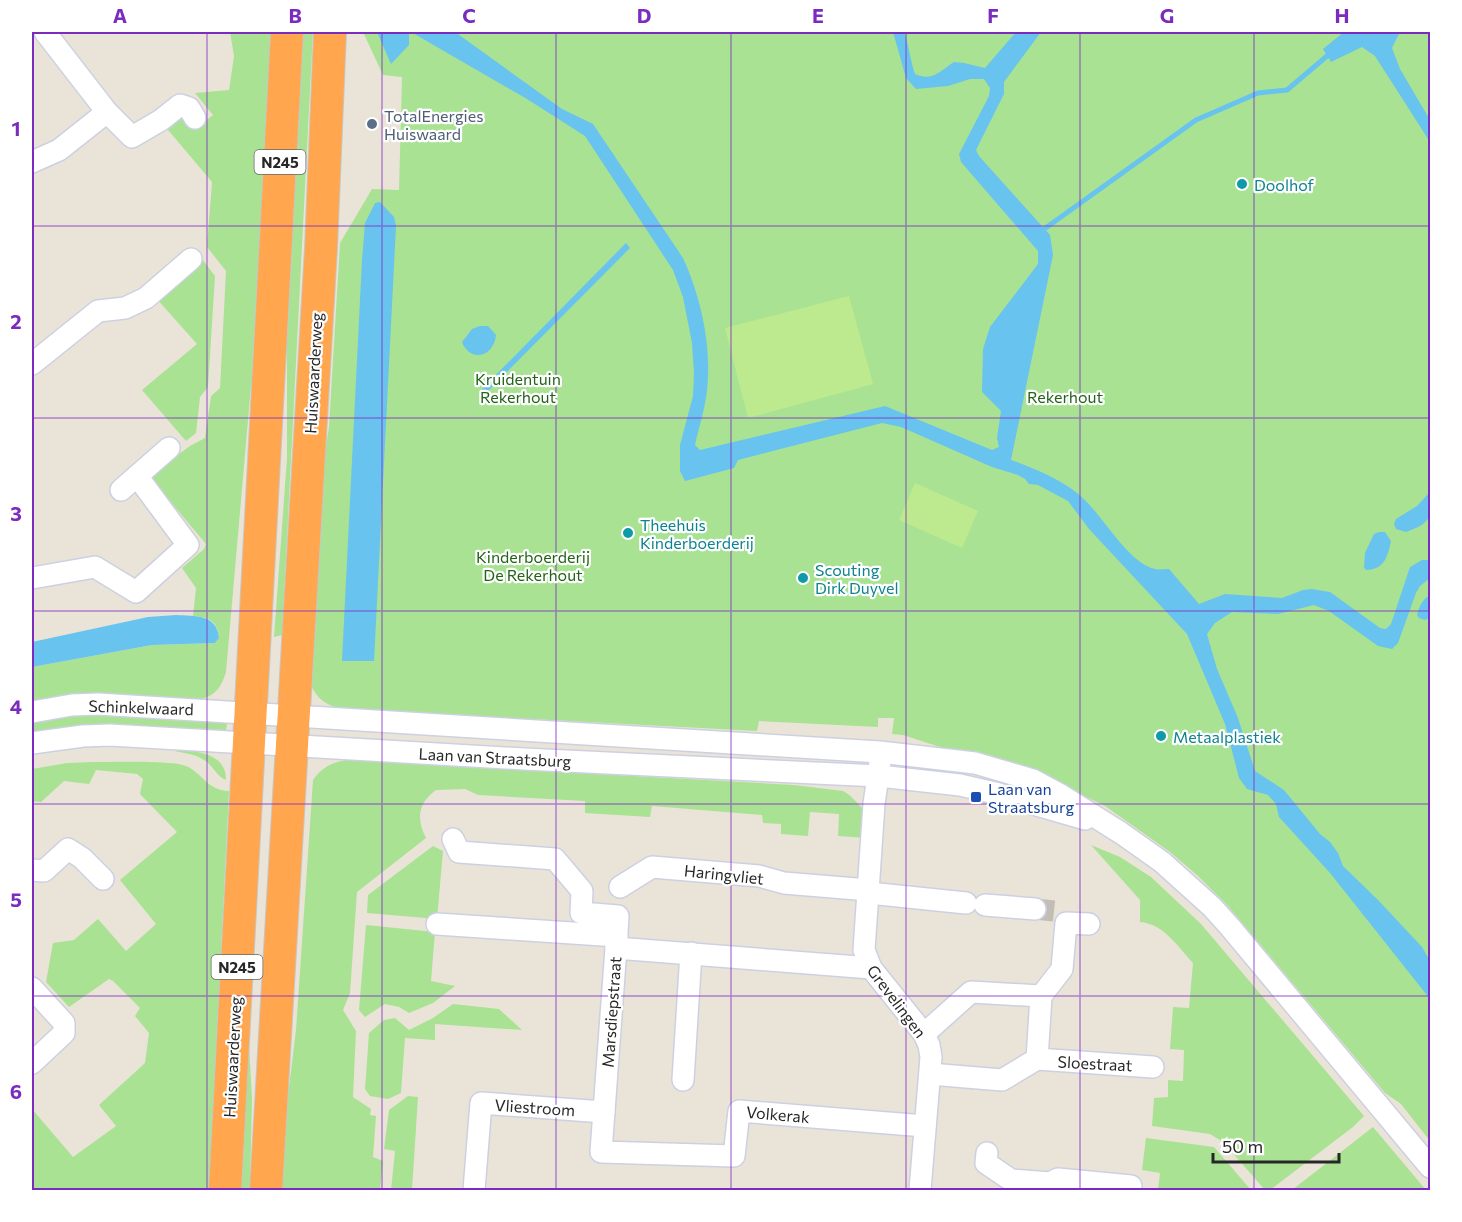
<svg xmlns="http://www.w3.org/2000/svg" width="1462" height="1222" font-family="Commissioner,sans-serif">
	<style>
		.green { fill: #a9e293 }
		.pitch { fill: #bdea8e }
		.water { fill: #68c3ef }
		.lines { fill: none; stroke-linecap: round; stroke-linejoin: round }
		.stream { stroke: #68c3ef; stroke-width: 5 }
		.minor-tunnel { stroke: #c3beb5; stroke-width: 21; stroke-dasharray: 21 10; stroke-linecap: butt }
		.minor-casing { stroke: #cdd0e1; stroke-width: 24 }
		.highway-casing { stroke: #c7c7c7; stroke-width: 34 }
		.minor { stroke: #fff; stroke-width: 21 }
		.highway { stroke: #ffa64e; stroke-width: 32 }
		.grid { fill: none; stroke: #7b2cbf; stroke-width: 1.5; stroke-opacity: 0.55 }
		.service-dot { fill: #5c6f8a; stroke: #fff; stroke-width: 2 }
		.culture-dot { fill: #0f9aa8; stroke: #fff; stroke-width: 2 }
		.transit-dot { fill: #1a4fb4; stroke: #fff; stroke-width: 2 }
		.labels { text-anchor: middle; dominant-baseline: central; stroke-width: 4.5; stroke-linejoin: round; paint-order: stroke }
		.shield { fill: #fff; stroke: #686868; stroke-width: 1.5 }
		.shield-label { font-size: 15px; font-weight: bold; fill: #272727 }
		.service-label { font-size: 16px; fill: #4e5e75; stroke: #fff; text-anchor: start }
		.culture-label { font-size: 16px; fill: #0d838f; stroke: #fff; text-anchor: start }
		.street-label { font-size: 16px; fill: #272727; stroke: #fff }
		.park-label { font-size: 16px; fill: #236318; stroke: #fff }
		.transit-label { font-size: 16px; fill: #164399; stroke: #fff; text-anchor: start }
		.neatline { fill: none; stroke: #7b2cbf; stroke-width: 2 }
		.grid-label { font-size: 20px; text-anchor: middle; font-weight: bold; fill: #7b2cbf }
	</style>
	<rect width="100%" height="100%" fill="#eae4d8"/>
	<g class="green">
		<path d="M230 32H279L260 335 251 386 226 672C220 691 214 696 195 701L32 702V667L152 645 215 643 219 638C218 621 208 617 193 616L196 588 182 568 204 549 206 544 149 476 190 446 205 438 211 396 220 388 226 271 207 247 212 182 163 124 181 110 195 129 213 115 195 93 229 90 234 56Z"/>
		<polygon points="302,32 313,32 282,635 274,637 287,458 287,305"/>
		<path d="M363 32H1430V1141L1401 1104 1385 1093 1227 905 1198 876 1170 852 1105 806 1034 772 946 749 903 735 892 734 894 718H878V727L759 721 757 731 341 709C326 705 317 699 311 685L318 496 329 427 340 243 372 189 399 190 402 77 383 75Z"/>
		<polygon points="202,259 215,276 208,387 200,397 196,433 186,441 142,390 197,344 156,298"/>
		<polygon points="107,714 225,721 227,724 226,730 114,724 78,725 32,736 32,720 64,715"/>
		<path d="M187 750C206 753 226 757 226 780 216 776 213 765 204 760 195 754 184 753 174 751Z"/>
		<path d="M347 760 794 785 843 791C854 796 858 807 868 812L867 838 838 836 839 814 810 812 808 836 781 834V824L763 823 762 815 652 806 650 817 585 813V801L478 795 465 789 436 790C418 803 416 819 426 838L357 892 350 993 343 1010 356 1031 353 1097 371 1109 370 1115 376 1116 373 1157 383 1161 380 1190H280L286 1112 296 1030 313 780C321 768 332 762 347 760Z"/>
		<path d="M93 762C111 762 173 760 186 766 204 774 206 790 229 791L209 1190H32V1109L73 1157 116 1126 99 1105 145 1063 149 1033 135 1016 140 1008 113 981 109 979 69 1007 46 982 53 943 74 940 98 919 126 951 156 924 120 880 177 832 140 794 143 779 137 774 96 770 89 784 64 781 41 802 32 801V769L67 763Z"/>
		<path d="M1091 845 1120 857 1151 877 1201 924 1364 1116 1353 1127 1270 1190H1265L1223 1142 1210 1134 1152 1126 1154 1098 1168 1097V1080L1183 1081 1184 1050 1170 1049 1173 1007 1189 1008 1193 963C1177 946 1164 924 1140 922V900Z"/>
		<polygon points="433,846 443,851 437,919 367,913 368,895"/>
		<polygon points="366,925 435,932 431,981 455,986 433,1003 409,1013 399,1007 385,1004 365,1017 359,1010"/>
		<polygon points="453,1004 499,1009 522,1030 435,1024 435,1040 405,1038 401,1093 388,1099 370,1096 365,1089 369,1033 384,1020 395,1018 409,1030 433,1018"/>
		<polygon points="248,1028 252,1098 250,1190 235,1190"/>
		<polygon points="408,1096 418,1097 412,1190 391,1190 395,1151 384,1149 389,1110"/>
		<polygon points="1373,1127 1426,1190 1292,1190"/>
		<polygon points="1146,1138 1214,1147 1251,1190 1158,1190 1160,1173 1142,1170"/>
	</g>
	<g class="pitch">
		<polygon points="849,296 873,384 748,418 725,328"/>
		<polygon points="915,483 978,511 962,548 899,520"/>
	</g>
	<g class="water">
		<polygon points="377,32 409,32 409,45 391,64"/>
		<path d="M411 32H455L562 109 593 124 683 258C701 297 712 347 707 390 705 409 699 427 695 445L700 450 885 406 992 450 999 447 997 438 1001 411 982 392 983 349 990 327 1038 264V251L961 162 959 154 989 96 990 88 984 79H970L948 86 916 89 906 78 893 32H904C909 45 910 60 915 74 932 82 940 71 954 62L964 63 985 68 1016 32H1041L1004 82V94L976 150 979 156 1050 235 1053 255 1011 460C1031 467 1055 477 1073 490 1100 508 1125 562 1155 569 1159 570 1165 569 1169 569L1199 604 1225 594 1282 598 1303 590 1312 589 1330 592 1380 628 1386 629 1391 624 1410 567 1422 560H1430V578L1420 586 1416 593 1398 643 1392 649 1378 646 1329 611 1314 605 1278 614 1232 612 1215 623 1207 634 1217 669 1238 718 1255 771 1284 790 1320 834 1330 842 1338 853 1343 866 1378 900 1422 947 1430 961V999L1330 873 1279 817 1276 804 1268 795 1247 789 1239 778 1225 724 1187 634 1089 529 1068 501 1038 485 1029 484 1025 479 1018 475 992 467 901 427 882 423 738 460 734 468 685 481 680 471V445L693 396 694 373 692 343 683 297 673 270 585 136 527 99Z"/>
		<polygon points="1344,32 1400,32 1392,48 1400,69 1430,120 1430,142 1375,56 1362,47 1331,62 1323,49"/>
		<polygon points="380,202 394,217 396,226 374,661 342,661 362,260 365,223 375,203"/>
		<polygon points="626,243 630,248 486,393 481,390"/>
		<path d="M480 326H488L496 335C494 357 470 363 462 342L472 329Z"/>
		<path d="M1430 492C1431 517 1432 523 1406 532L1396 529 1394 524 1396 519 1417 506Z"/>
		<path d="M1379 532H1385L1391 541C1388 556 1384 570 1366 570L1364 567 1365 553 1374 534Z"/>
		<path d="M1430 596V618L1425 620 1419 618 1417 615C1419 607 1422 599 1430 596Z"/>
		<path d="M176 615C195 616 217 614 219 638L215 643 152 645 32 667V642L148 617Z"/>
	</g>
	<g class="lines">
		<polyline class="stream" points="1040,232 1196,120 1258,93 1287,90 1327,56"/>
		<polyline class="minor-tunnel" points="1035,909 1054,911"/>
		<defs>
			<g id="minor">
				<polyline points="45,32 107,112 132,137 161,120 180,105 189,108 195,118"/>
				<polyline points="32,162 59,150 107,112"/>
				<polyline points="32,364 98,311 125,308 146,298 191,259"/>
				<polyline points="121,490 169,448"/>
				<polyline points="32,578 95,567 136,592 188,545 137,476"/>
				<polyline points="32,712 72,705 98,704 880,752 975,763 1033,780 1059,794 1121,833 1162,862 1212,907 1230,927 1430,1167"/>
				<polyline points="32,743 83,736 110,735 524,759 879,776 960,785 999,794 1085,819"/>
				<polyline points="880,762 874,804 864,950 871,968 924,1034 929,1045 931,1057 920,1190"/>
				<polyline points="453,839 459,852 555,859 582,891 581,913 618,916 616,948"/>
				<polyline points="32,870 44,871 68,849 82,858 103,879"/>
				<polyline points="620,887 652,867 759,876 784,883 869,890"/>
				<polyline points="869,893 966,903"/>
				<polyline points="985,905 1035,909"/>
				<polyline points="437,924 617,936"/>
				<polyline points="871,968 616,948 601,1152 734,1156 739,1111 925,1126"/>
				<polyline points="32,988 64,1023 64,1033 32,1063"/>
				<polyline points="1041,996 1037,1059 1153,1067"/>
				<polyline points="924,1034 971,992 1041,996 1062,969 1066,923 1089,924"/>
				<polyline points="930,1074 1002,1080 1037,1059"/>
				<polyline points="683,1080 691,953"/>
				<polyline points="987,1153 986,1163 1011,1180 1050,1183 1058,1179 1131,1186"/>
				<polyline points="474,1190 481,1103 604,1112"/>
			</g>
			<g id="highway">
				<polyline points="225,1190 287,32"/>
				<polyline points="266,1190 321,248 330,32"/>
			</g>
		</defs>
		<use href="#minor" class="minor-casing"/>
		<use href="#highway" class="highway-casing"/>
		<use href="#minor" class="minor"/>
		<use href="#highway" class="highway"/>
	</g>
	<path class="grid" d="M207 32V1190M382 32V1190M556 32V1190M731 32V1190M906 32V1190M1080 32V1190M1254 32V1190M32 226H1430M32 418H1430M32 611H1430M32 804H1430M32 996H1430"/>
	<circle class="service-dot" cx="372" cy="124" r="6"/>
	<g class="culture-dot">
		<circle cx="1242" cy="184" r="6"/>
		<circle cx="628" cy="533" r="6"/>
		<circle cx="803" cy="578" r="6"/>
		<circle cx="1161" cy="736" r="6"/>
	</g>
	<rect class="transit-dot" x="970" y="791" width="12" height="12" rx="3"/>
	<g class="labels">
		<g class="shield">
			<rect x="254.5" y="150" width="51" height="24" rx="4.5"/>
			<rect x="211.5" y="955" width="51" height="24" rx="4.5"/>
		</g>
		<g class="shield-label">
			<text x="280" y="162">N245</text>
			<text x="237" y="967">N245</text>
		</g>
		<g class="service-label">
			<text x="384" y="115">TotalEnergies<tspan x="384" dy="18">Huiswaard</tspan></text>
		</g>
		<g class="culture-label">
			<text x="1254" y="184">Doolhof</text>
			<text x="640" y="524">Theehuis<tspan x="640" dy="18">Kinderboerderij</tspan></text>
			<text x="815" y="569">Scouting<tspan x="815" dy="18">Dirk Duyvel</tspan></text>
			<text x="1173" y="736">Metaalplastiek</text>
		</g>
		<g class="street-label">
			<text transform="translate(313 373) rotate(-87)">Huiswaarderweg</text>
			<text transform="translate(141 707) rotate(2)">Schinkelwaard</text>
			<text transform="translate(495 757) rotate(3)">Laan van Straatsburg</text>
			<text transform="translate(724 874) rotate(6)">Haringvliet</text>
			<text transform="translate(897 1001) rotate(53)">Grevelingen</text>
			<text transform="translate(611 1012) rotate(-86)">Marsdiepstraat</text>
			<text transform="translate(232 1057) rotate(-87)">Huiswaarderweg</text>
			<text transform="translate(1095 1063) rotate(3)">Sloestraat</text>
			<text transform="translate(535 1107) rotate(4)">Vliestroom</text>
			<text transform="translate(778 1114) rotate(5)">Volkerak</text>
		</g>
		<g class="park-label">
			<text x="518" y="378">Kruidentuin<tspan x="518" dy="18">Rekerhout</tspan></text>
			<text x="1065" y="396">Rekerhout</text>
			<text x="533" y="556">Kinderboerderij<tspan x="533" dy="18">De Rekerhout</tspan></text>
		</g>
		<g class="transit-label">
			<text x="988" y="788">Laan van<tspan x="988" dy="18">Straatsburg</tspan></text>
		</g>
	</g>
	<rect width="1462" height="1222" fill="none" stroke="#ffffff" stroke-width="66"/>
	<path d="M1213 1153v9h126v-9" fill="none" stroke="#272727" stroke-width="3"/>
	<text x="1222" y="1153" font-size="18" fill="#272727" stroke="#ffffff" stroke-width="4.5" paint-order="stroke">50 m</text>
	<rect x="33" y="33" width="1396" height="1156" class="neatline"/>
	<g class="grid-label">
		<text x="120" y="23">A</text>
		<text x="295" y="23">B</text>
		<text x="469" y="23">C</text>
		<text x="644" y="23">D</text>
		<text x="818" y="23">E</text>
		<text x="993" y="23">F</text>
		<text x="1167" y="23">G</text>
		<text x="1342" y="23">H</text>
		<text x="16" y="136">1</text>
		<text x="16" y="329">2</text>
		<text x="16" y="521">3</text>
		<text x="16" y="714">4</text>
		<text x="16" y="907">5</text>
		<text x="16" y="1099">6</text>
	</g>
</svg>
